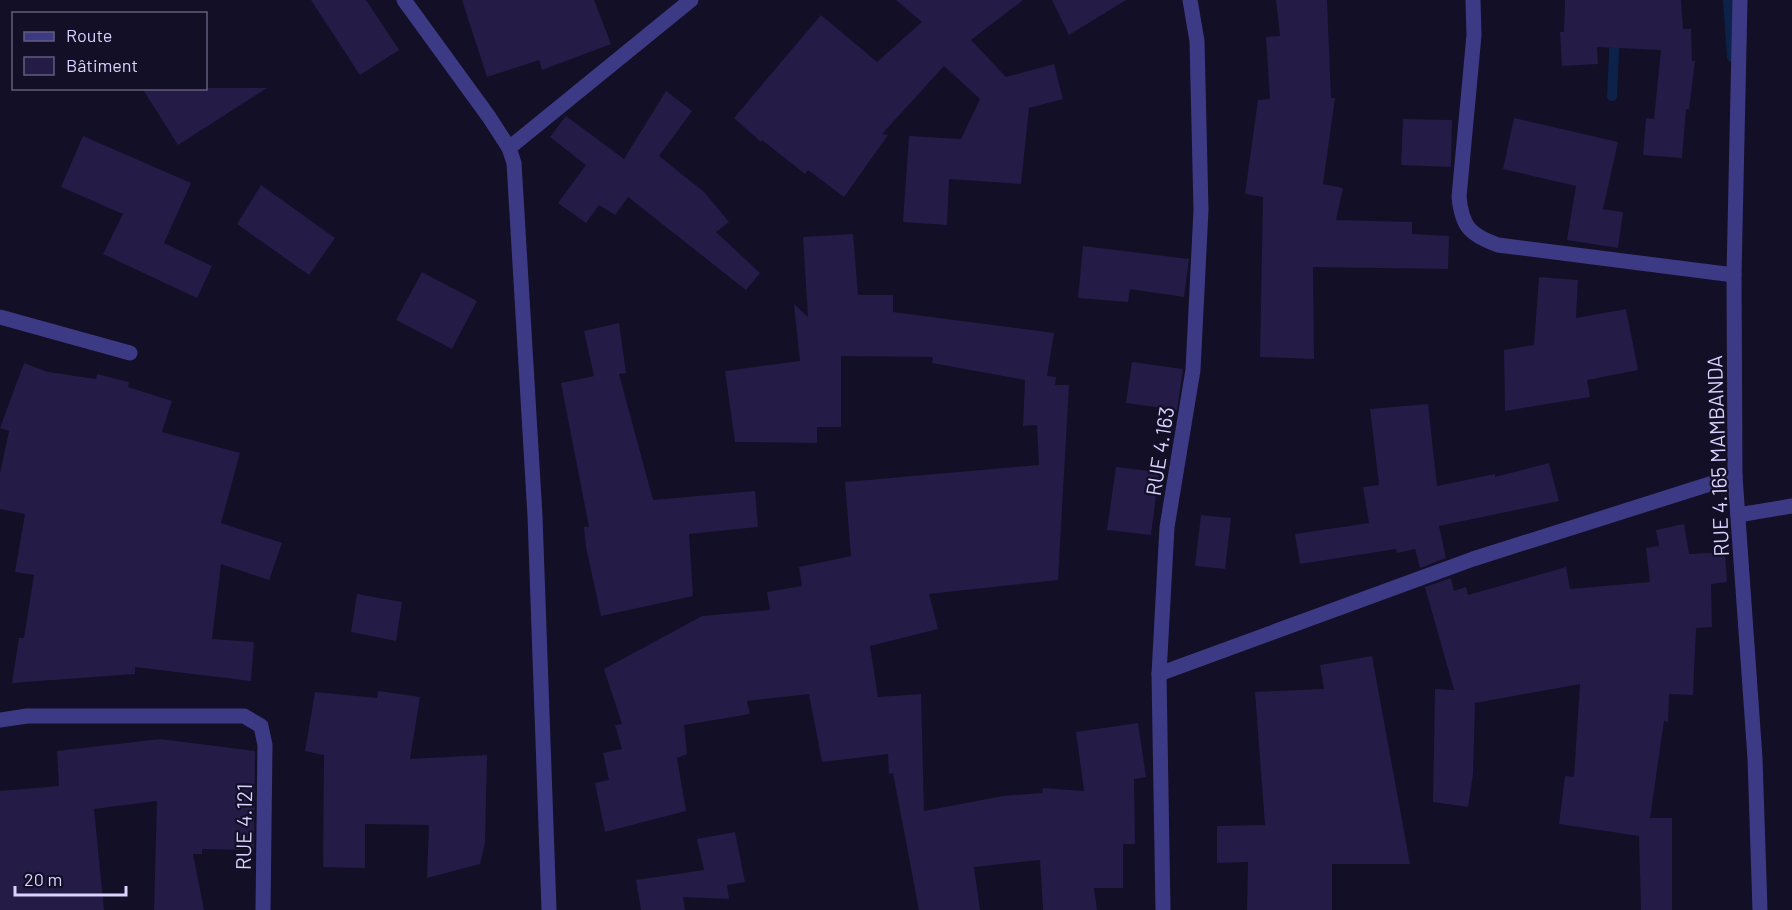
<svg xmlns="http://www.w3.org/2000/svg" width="1792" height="910" font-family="Barlow,sans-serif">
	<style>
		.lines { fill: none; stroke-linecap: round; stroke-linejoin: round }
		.stream { stroke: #0c2248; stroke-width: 10 }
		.building { fill: #241b47 }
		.minor { stroke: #3d3a85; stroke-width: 15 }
		.labels { text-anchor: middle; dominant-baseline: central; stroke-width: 4.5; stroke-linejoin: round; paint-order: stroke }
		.street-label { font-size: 21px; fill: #d9d4ff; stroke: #130f26 }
	</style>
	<rect width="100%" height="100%" fill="#130f26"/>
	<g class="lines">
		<g class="stream">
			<polyline points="1728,0 1732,57"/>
			<polyline points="1612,96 1615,33"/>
		</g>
	</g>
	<g class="building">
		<polygon points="311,0 366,0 399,50 360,75"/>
		<polygon points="462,0 594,0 611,44 542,70 539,60 487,77"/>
		<polygon points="896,0 1023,0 971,40 1006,77 1054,64 1063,99 1029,108 1021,184 949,179 947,225 903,222 909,136 961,139 980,99 944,66 882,134 888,135 844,197 808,170 805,174 762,140 761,142 734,118 821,15 877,62 922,22"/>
		<polygon points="1052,0 1126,0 1069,35"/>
		<polygon points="1276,0 1327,0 1331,98 1335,98 1323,184 1343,188 1336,220 1412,222 1412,234 1449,236 1448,269 1313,267 1314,359 1260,357 1263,197 1245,194 1258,100 1270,99 1266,37 1280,36"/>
		<polygon points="1565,0 1681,0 1683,29 1691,29 1692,61 1695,61 1689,109 1686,109 1682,158 1643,155 1646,118 1654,119 1661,50 1597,47 1598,64 1562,66 1560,32 1564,32"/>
		<polygon points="142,88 267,88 178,145"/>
		<polygon points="666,91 692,111 659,156 704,192 729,222 716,232 760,273 746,290 628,197 615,215 599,205 586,223 558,203 586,165 550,137 566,116 624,159"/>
		<polygon points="1514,118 1618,142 1603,209 1623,212 1618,248 1567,240 1576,186 1503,169"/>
		<polygon points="1403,119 1452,120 1451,167 1401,165"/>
		<polygon points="83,136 191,183 164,243 212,266 197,298 103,254 123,214 61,187"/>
		<polygon points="261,185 335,238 309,275 237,224"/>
		<polygon points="853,234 858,295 893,295 893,312 1054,333 1047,376 1056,377 1055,385 1069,385 1058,580 929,594 938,629 870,646 878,697 921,694 924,811 1003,796 1042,793 1043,788 1084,791 1076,732 1138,723 1146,777 1134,779 1135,844 1123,844 1123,888 1094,888 1097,910 1043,910 1040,860 974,867 980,910 919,910 893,773 889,774 888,754 822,762 809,694 747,701 750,714 684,725 687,754 677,758 686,811 605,832 595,783 609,780 603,753 622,749 615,725 622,724 604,669 702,616 770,610 767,592 802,586 799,567 851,556 845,482 1039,465 1037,425 1023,426 1025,380 932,363 933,357 841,356 841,427 817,427 817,443 735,442 725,371 800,361 794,304 808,317 803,237"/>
		<polygon points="1083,246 1189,259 1184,297 1130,289 1128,302 1078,298"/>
		<polygon points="422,272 477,301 452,349 396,320"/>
		<polygon points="1539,277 1578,280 1576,318 1626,309 1638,370 1587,380 1590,397 1505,411 1504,350 1534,345"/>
		<polygon points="619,323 626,373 619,374 653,500 755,491 758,527 689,534 693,596 601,616 586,547 584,527 589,527 561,383 594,376 584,331"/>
		<polygon points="1132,362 1183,369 1177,410 1126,403"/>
		<polygon points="24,363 48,372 96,379 97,374 129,382 128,387 172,401 162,432 240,453 221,523 282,543 269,580 221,564 212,639 254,642 251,681 135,667 135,674 12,683 19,638 24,638 34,575 15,572 25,514 0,509 0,473 9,431 0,428"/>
		<polygon points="1428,404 1437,486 1495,474 1495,477 1549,463 1559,501 1439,526 1446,558 1420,568 1415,549 1397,553 1396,549 1300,564 1295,534 1369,523 1363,487 1379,485 1370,409"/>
		<polygon points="1116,467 1159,472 1151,535 1107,530"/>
		<polygon points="1201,515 1231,518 1225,569 1195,566"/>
		<polygon points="1684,524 1689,554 1725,552 1727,582 1711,584 1712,627 1696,628 1693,695 1669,694 1668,722 1664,721 1650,818 1672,818 1672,910 1641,910 1639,836 1559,824 1565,776 1574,777 1580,684 1475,703 1473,774 1468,807 1433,802 1435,689 1454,690 1425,587 1451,578 1454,591 1466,587 1468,595 1566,567 1570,589 1650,582 1646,548 1659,546 1656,530"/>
		<polygon points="357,594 402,602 396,641 351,632"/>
		<polygon points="1372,656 1410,864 1332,864 1332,910 1247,910 1248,862 1217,863 1217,826 1265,825 1255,692 1324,689 1320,665"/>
		<polygon points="378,691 420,697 410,759 487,755 485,843 480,864 427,878 429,825 365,824 365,868 323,867 324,755 305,751 315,692 377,698"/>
		<polygon points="160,739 255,751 254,850 202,849 202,854 193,854 204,910 154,910 157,801 94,809 104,910 0,910 0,791 59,786 57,751"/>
		<polygon points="735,832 745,882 727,885 729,899 683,897 685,910 641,910 636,880 704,870 697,839"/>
	</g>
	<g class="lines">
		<g class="minor">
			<polyline points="404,0 489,117 509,148 514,163 535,516 549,910"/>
			<path d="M1473 0 1474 35 1459 197C1462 227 1470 235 1498 245L1734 275"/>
			<polyline points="1740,0 1734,275 1735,476 1755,758 1760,910"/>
			<polyline points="509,148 691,0"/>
			<polyline points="0,317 130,353"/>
			<polyline points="1738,515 1792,506"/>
			<polyline points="1159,674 1473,559 1735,476"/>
			<polyline points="0,720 27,716 244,716 261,726 265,745 263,910"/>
			<polyline points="1163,910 1159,674 1167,527 1193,370 1201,210 1197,41 1190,0"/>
		</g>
	</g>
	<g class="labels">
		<g class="street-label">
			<text transform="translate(1159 451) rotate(-81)">RUE 4.163</text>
			<text transform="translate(1717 456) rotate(-92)">RUE 4.165 MAMBANDA</text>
			<text transform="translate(243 827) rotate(-89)">RUE 4.121</text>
		</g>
	</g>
	<rect x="12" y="12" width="195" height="78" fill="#130f26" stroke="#625e7d" stroke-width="1.5"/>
	<rect x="24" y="32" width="30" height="9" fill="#3d3a85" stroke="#625e7d" stroke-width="1.5"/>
	<text x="66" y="42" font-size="18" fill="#d9d4ff">Route</text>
	<rect x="24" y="57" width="30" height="18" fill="#241b47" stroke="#625e7d" stroke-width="1.5"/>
	<text x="66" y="72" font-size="18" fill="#d9d4ff">Bâtiment</text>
	<path d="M15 886v9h111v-9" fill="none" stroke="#d9d4ff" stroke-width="3"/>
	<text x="24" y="886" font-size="18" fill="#d9d4ff" stroke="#130f26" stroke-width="4.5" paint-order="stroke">20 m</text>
</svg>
